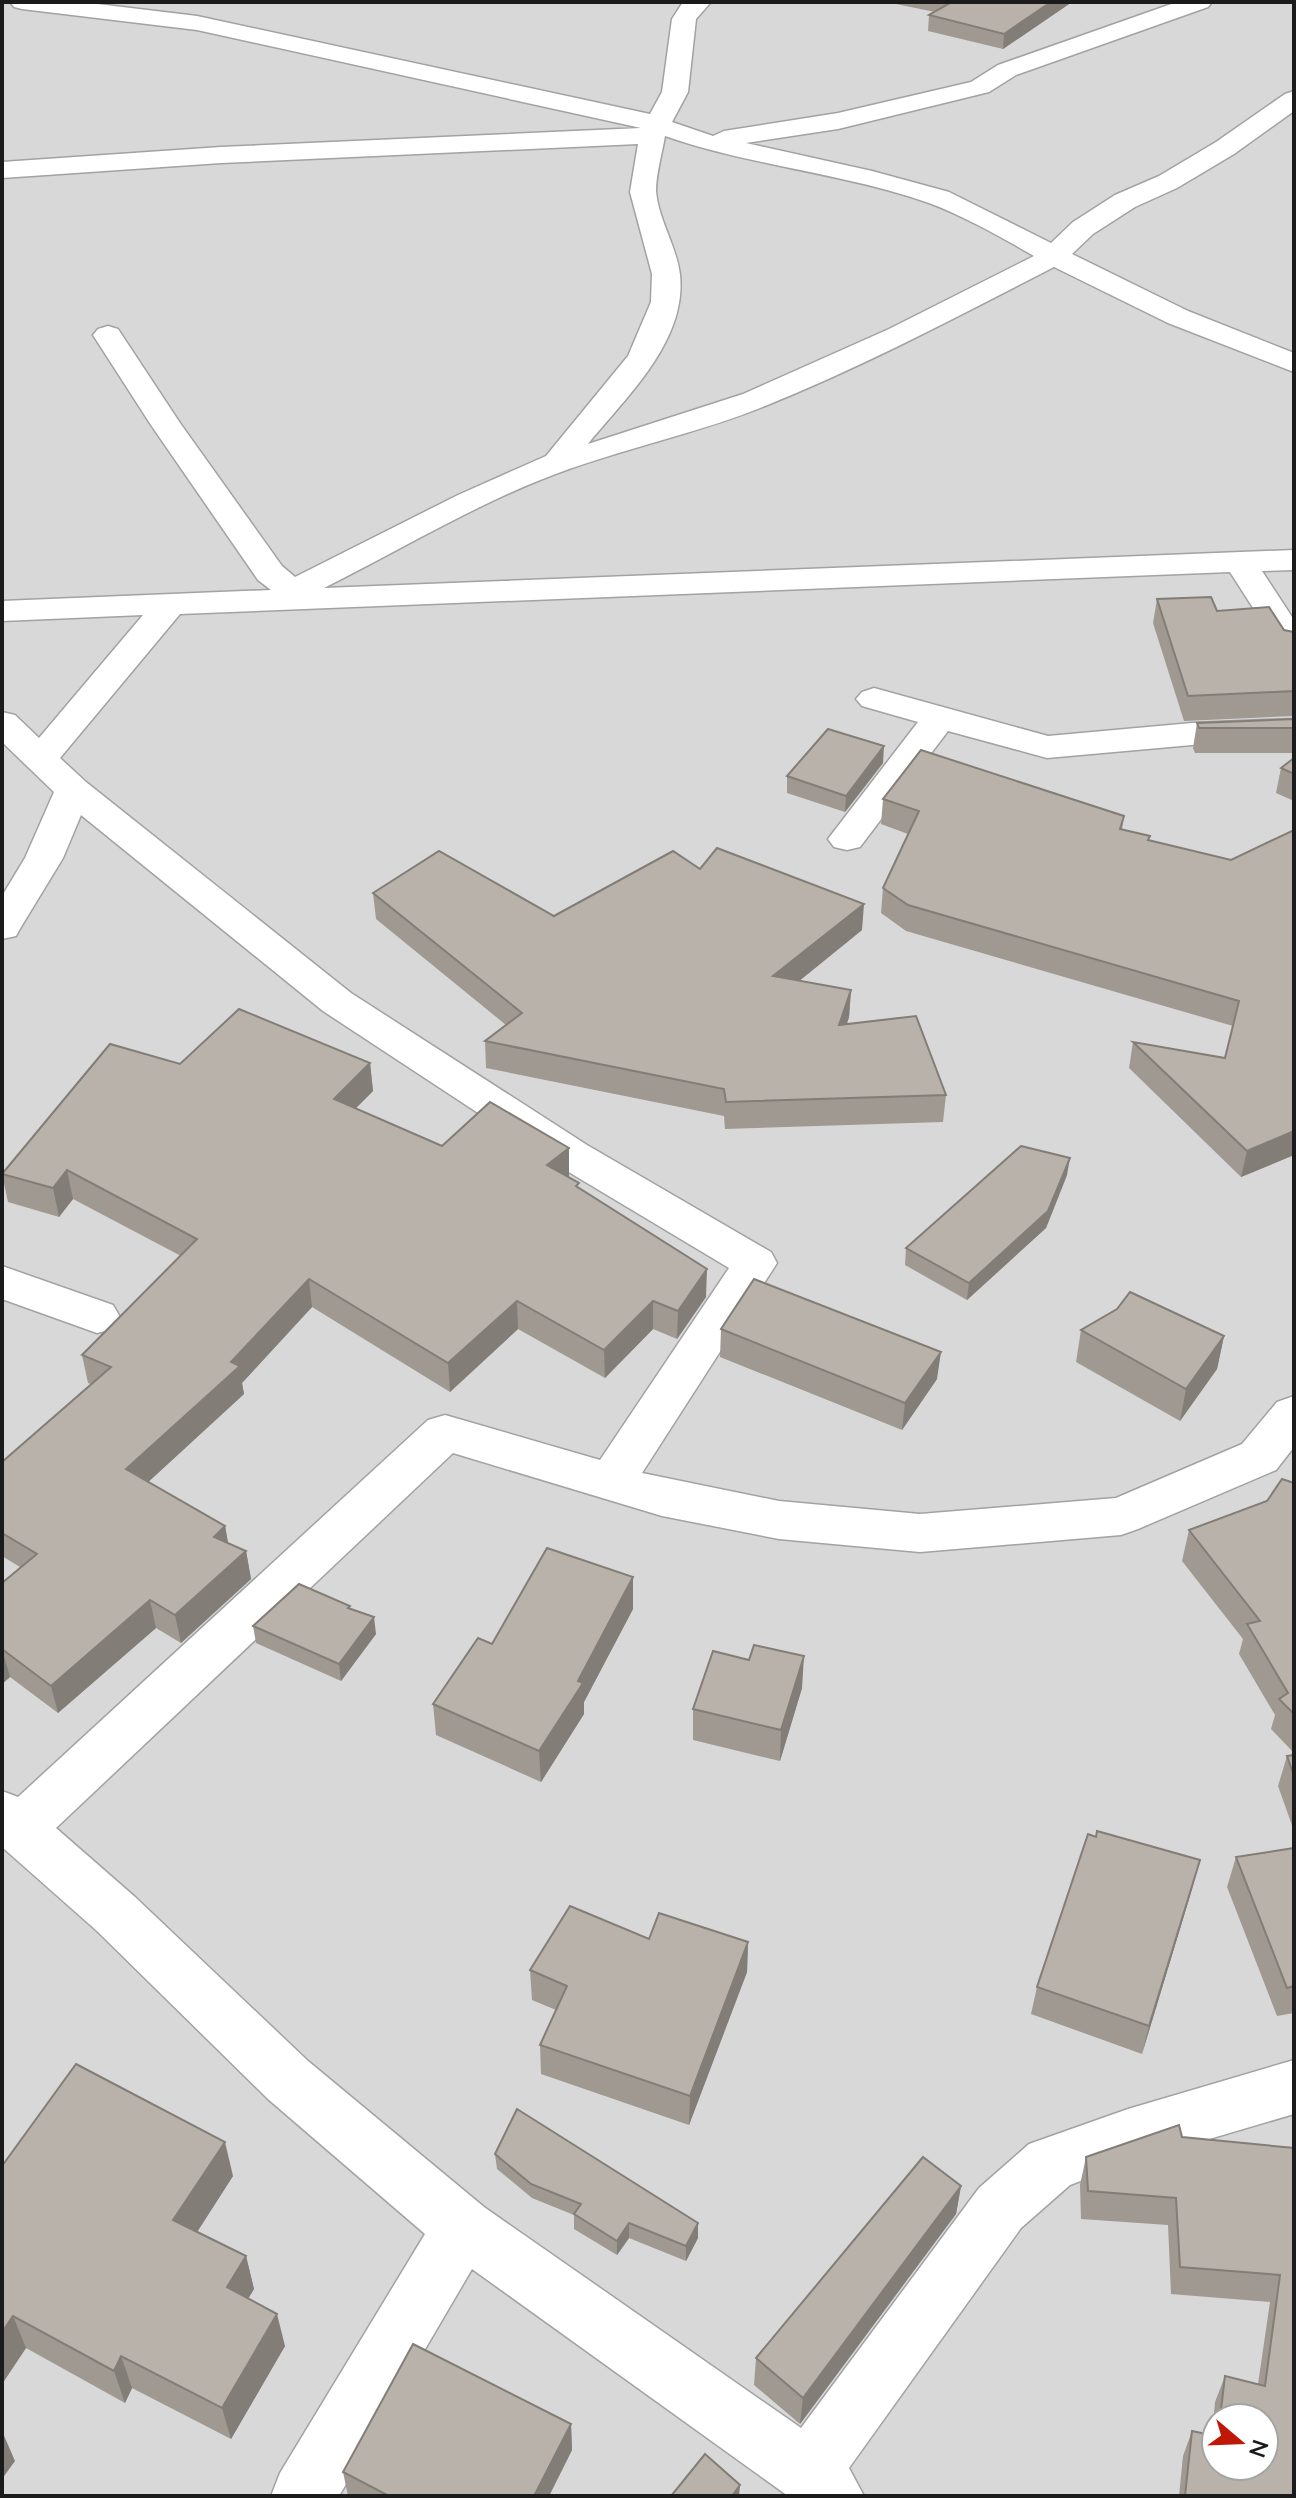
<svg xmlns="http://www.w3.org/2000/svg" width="1296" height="2498" font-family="Lato,sans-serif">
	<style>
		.residential { fill: #d9d8d8; fill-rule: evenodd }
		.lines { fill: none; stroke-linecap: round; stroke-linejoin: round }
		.minor-casing { stroke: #a2a2a2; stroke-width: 3 }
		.minor { fill: #fff; fill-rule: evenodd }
		.wall { fill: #9f9992; fill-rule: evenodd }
		.shaded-wall { fill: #827d77 }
		.building { fill: #b9b2aa; stroke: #827d77; stroke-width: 2 }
	</style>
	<rect width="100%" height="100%" fill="#eceae1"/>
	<path class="residential" d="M2 2H1294V2496H2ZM1216 2418H1264V2466H1216Z"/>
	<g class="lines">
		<defs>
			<g id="minor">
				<path d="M10 2H81L197 16 650 114 662 92 672 19 683 2H711L696 19 688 92 672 122 713 136 724 131 838 113 971 82 998 65 1177 2H1212L1208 7 1016 75 989 92 838 129 746 143 872 171 949 192 1051 243 1073 222 1115 195 1159 176 1216 142 1285 94 1294 91V111L1234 154 1177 188 1135 207 1093 234 1072 254 1188 311 1294 353V372L1168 323 1054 267C959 316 864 366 765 406 701 432 634 446 569 469 484 499 404 548 324 588L1294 550V570L1262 571 1294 620V656L1282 653 1230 572 180 614 60 758 86 782 351 993 587 1145 771 1252 777 1263 642 1473 779 1501 920 1514 1116 1498 1242 1444 1277 1402 1294 1396V1447L1276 1470 1138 1529 1121 1535 920 1552 779 1539 662 1516 453 1453 56 1828 135 1897 308 2061 484 2207 801 2428 979 2188 1029 2144 1128 2109 1294 2060V2114L1128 2163 1070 2185 1021 2228 849 2468 864 2496H788L472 2269 339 2496H271L280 2473 425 2234 268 2099 97 1931 2 1847V1791L18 1797 428 1420 445 1415 600 1460 729 1268 557 1165 323 1011 81 815 63 858 21 927 16 936 2 939V896L25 858 54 792 2 742V712L15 715 39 738 143 615 2 621V601L271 590 258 580 151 425 93 335 98 329 108 326 118 329 180 423 282 566 295 577 458 495 546 456 628 356 651 302 652 274 630 192 638 144 221 163 2 178V162L221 147 641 128 197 30 22 9 14 7ZM665 136C751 166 843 173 929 203 964 216 1001 237 1034 256L889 329 743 394 588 444C626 397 687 341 680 275 677 247 658 219 656 191 656 174 662 154 665 136Z"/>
				<polygon points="874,688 1048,736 1192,723 1294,719 1294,741 1192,745 1047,758 948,731 860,847 847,850 834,847 828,839 918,722 862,706 856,699 862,692"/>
				<polygon points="2,1266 113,1305 120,1317 113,1329 97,1333 2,1299"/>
			</g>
		</defs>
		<use href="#minor" class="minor-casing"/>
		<use href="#minor" class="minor"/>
	</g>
	<g class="wall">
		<polygon points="886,2 1072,2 1003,49 928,31 929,15 935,12"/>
		<polygon points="1157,599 1217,611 1294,632 1294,716 1184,721 1153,623"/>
		<polygon points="1294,719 1294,753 1195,753 1193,748 1197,723"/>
		<polygon points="1294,758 1294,801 1276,793 1281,768"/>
		<polygon points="883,763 845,812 787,793 787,776"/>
		<polygon points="883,799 1124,816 1122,830 1150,840 1231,860 1294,1155 1241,1177 1129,1068 1133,1042 1225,1058 1233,1026 906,931 881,913 883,888 908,834 881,824"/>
		<polygon points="700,869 862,930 799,981 851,990 849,1017 847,1024 946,1095 943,1122 725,1129 724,1116 486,1068 485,1041 506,1025 376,919 373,893 554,916"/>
		<polygon points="370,1063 373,1091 355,1109 442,1146 569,1176 568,1177 579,1188 706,1297 677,1339 653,1329 605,1378 518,1329 450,1392 312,1307 242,1383 244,1394 148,1482 225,1526 228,1543 246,1551 251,1579 181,1643 156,1628 58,1713 10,1677 2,1684 2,1583 20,1567 2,1556 2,1462 91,1384 88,1383 82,1355 181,1256 73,1199 59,1217 8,1202 2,1174 180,1064"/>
		<polygon points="1067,1175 1046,1228 967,1300 905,1265 906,1248"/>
		<polygon points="721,1329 937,1379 902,1430 720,1357"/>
		<polygon points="1081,1330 1224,1336 1217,1369 1180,1421 1076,1362"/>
		<polygon points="1294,1483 1294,1753 1271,1729 1275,1715 1239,1654 1243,1639 1182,1561 1189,1530 1267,1501"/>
		<polygon points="633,1577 633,1609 584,1702 584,1714 541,1782 436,1735 433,1704 492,1644"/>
		<polygon points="253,1626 376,1634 341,1681 256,1643"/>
		<polygon points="749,1660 802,1688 780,1761 693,1740 693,1709"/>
		<polygon points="1294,1755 1294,1831 1278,1786 1287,1756"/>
		<polygon points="1294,1848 1294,2013 1277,2016 1227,1887 1236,1857"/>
		<polygon points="1192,1889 1142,2054 1031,2014 1037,1987"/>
		<polygon points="649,1939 748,1942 747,1972 689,2125 541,2074 540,2045 556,2010 532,2000 530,1970"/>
		<path d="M1182 2137 1294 2148V2496H1179L1183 2456 1192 2431 1212 2435 1215 2402 1225 2376 1258 2384 1270 2302 1171 2294 1168 2225 1081 2219 1080 2185 1086 2157ZM1216 2418H1264L1216 2466Z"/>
		<polygon points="495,2154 698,2238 686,2261 629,2238 617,2255 574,2229 574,2215 532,2198 497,2169"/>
		<polygon points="2,2166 233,2176 197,2232 246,2256 254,2289 248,2299 285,2346 231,2439 132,2388 125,2403 26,2348 2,2384"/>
		<polygon points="961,2186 956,2214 800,2424 754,2385 756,2358"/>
		<polygon points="571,2424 572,2450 549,2496 348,2496 343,2472"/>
	</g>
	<g class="shaded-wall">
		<polygon points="1051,2 1072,2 1003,49 1004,34"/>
		<polygon points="884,746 883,763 845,812 846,796"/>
		<polygon points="864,904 862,930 772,1003 773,976"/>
		<polygon points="851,990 849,1017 837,1052 839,1025"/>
		<polygon points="370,1063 373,1091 337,1127 334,1099"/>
		<polygon points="1294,1131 1294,1155 1241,1177 1247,1151"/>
		<polygon points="569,1148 569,1176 548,1193 547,1165"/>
		<polygon points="1070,1158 1067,1175 1046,1228 967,1300 969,1283"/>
		<polygon points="67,1170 73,1199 59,1217 53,1188"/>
		<polygon points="707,1269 706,1297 677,1339 678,1311"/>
		<polygon points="309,1279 312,1307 242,1383 244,1394 132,1497 126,1469 231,1362"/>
		<polygon points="517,1301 518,1329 450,1392 448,1363"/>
		<polygon points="653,1301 653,1329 605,1378 604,1350"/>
		<polygon points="1224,1336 1217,1369 1180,1421 1186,1389"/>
		<polygon points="941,1352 937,1379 902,1430 905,1403"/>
		<polygon points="225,1526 230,1554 214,1537"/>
		<polygon points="246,1551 251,1579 181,1643 175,1615"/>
		<polygon points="633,1577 633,1609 584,1702 584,1714 541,1782 539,1751"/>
		<polygon points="150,1600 156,1628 58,1713 51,1686"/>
		<polygon points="374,1617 376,1634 341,1681 339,1664"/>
		<polygon points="2,1649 10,1677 2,1684"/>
		<polygon points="804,1656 802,1688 780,1761 781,1730"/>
		<polygon points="1200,1860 1192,1889 1142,2054 1149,2026"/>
		<polygon points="748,1942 747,1972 689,2125 690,2096"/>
		<polygon points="225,2142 233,2176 183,2254 173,2220"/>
		<polygon points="961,2186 956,2214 800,2424 803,2398"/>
		<polygon points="629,2223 629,2238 617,2255 617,2241"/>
		<polygon points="698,2223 698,2238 686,2261 686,2246"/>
		<polygon points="246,2256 254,2289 235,2320 227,2287"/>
		<polygon points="277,2314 285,2346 231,2439 222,2408"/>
		<polygon points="13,2316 26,2348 2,2384 2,2332"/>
		<polygon points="121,2356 132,2388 125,2403 114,2371"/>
		<polygon points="571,2424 572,2450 549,2496 534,2496"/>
		<polygon points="2,2431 15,2461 2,2479"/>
		<polygon points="740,2485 739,2496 732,2496"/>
	</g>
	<g class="building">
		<polygon points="952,2 1051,2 1004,34 929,15"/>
		<polygon points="1211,597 1217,611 1269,607 1284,630 1294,632 1294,691 1188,696 1157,599"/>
		<polygon points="1294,719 1294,728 1199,728 1197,723"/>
		<polygon points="828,729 884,746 846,796 787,776"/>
		<polygon points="921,750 1124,816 1120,829 1150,836 1148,840 1231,860 1294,830 1294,1131 1247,1151 1133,1042 1225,1058 1239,1001 908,905 883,888 919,811 883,799"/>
		<polygon points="1294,758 1294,774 1281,768"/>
		<polygon points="717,848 864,904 773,976 851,990 839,1025 916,1016 946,1095 726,1102 724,1089 485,1041 522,1013 373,893 439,851 554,916 673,851 700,869"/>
		<polygon points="239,1009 370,1063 334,1099 442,1146 490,1102 569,1148 547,1165 579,1183 576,1186 707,1269 678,1311 653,1301 604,1350 517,1301 448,1363 309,1279 231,1362 240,1366 126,1469 225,1526 214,1537 246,1551 175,1615 150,1600 51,1686 2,1649 2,1583 37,1554 2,1533 2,1462 111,1367 82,1355 197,1239 67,1170 53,1188 2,1174 110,1044 180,1064"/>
		<polygon points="1021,1146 1070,1158 1048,1211 969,1283 906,1248"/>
		<polygon points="754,1279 941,1352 905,1403 721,1329"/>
		<polygon points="1130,1292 1224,1336 1186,1389 1081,1330 1117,1309"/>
		<polygon points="1282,1479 1294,1483 1294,1714 1279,1699 1288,1693 1247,1624 1260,1621 1189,1530 1267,1501"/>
		<polygon points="547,1548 633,1577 578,1681 583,1683 539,1751 433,1704 478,1638 492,1644"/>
		<polygon points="299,1584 350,1606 348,1608 374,1617 339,1664 253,1626"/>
		<polygon points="754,1645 804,1656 781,1730 693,1709 713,1651 749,1660"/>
		<polygon points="1294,1755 1294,1776 1287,1756"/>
		<polygon points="1097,1831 1200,1860 1149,2026 1037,1987 1088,1834 1096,1837"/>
		<polygon points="1294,1848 1294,1986 1287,1988 1236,1857"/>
		<polygon points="570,1906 649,1939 659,1913 748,1942 690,2096 540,2045 567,1986 530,1970"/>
		<polygon points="76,2064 225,2142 173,2220 246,2256 227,2287 277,2314 222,2408 121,2356 114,2371 13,2316 2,2332 2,2166"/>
		<polygon points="517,2109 698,2223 686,2246 629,2223 617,2241 574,2214 581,2204 531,2184 495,2154"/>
		<polygon points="1179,2125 1182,2137 1294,2148 1294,2496 1185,2496 1192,2431 1216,2436 1216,2466 1264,2466 1264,2418 1220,2418 1225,2376 1265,2386 1280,2275 1180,2267 1176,2198 1088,2191 1086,2157"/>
		<polygon points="923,2157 961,2186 803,2398 756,2358"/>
		<polygon points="413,2344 571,2424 534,2496 389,2496 343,2472"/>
		<polygon points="705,2454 740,2485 732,2496 671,2496"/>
	</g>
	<rect width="1296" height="2498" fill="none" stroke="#1b1b1b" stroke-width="8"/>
	<g transform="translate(1240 2442) rotate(109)"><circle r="38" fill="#ffffff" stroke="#a4a4a4" stroke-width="2"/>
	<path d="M0-6L14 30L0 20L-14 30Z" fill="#bf1807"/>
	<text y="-12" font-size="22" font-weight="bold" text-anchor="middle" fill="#1b1b1b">N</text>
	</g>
</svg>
